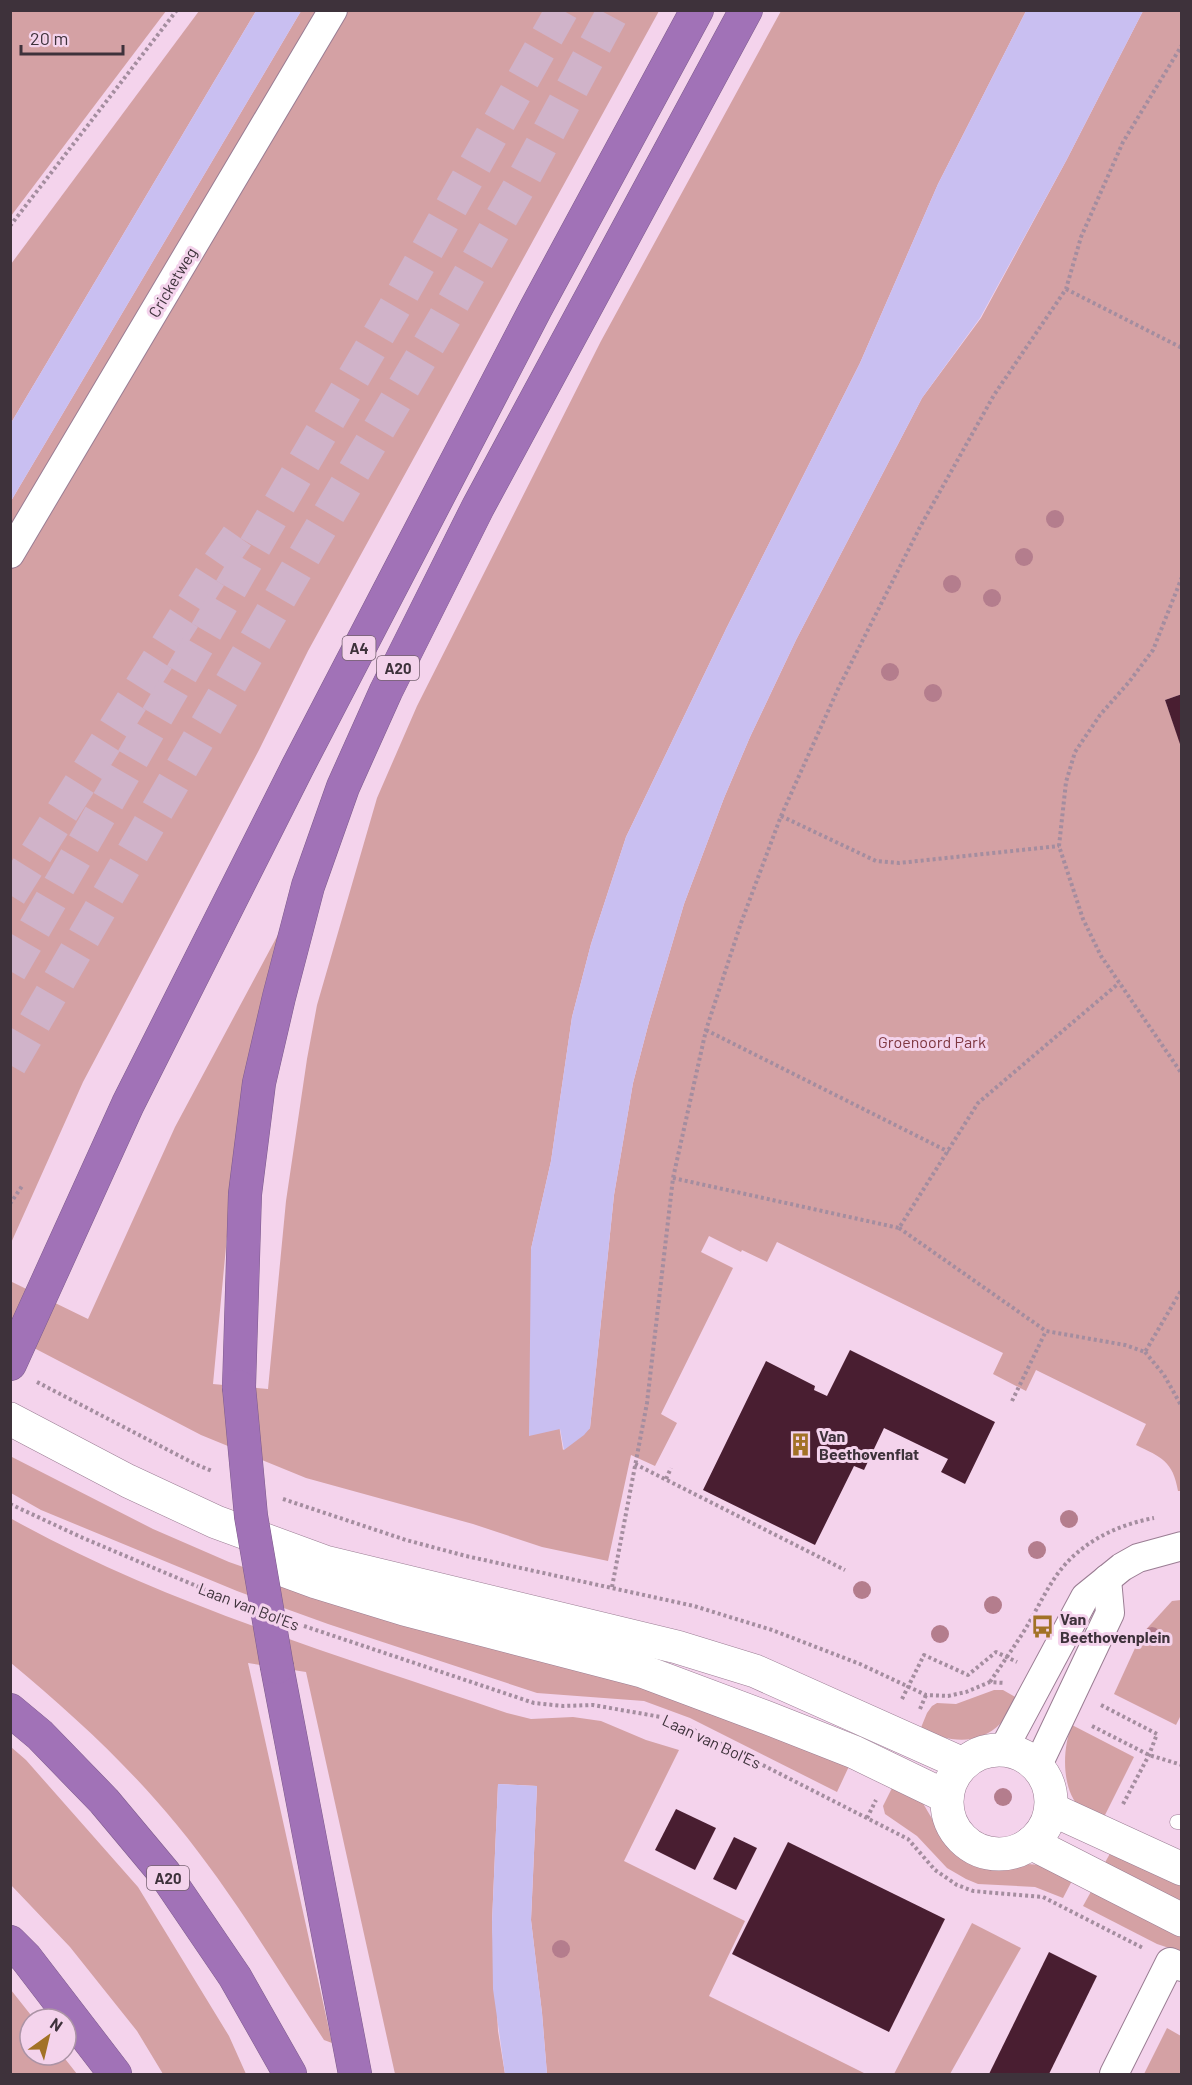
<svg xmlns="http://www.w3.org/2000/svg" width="1192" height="2085" font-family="Barlow,sans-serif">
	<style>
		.green { fill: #d4a1a4 }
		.water { fill: #c9bff1 }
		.building { fill: #491e31 }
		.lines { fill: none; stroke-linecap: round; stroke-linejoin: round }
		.highway-tunnel { stroke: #d0b3c9; stroke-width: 33; stroke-dasharray: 33 16; stroke-linecap: butt }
		.lane-casing { stroke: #9a7d93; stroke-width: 15 }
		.street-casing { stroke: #9a7d93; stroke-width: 30 }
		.secondary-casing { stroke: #9a7d93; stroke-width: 34 }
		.highway-casing { stroke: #7e5c8c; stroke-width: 34 }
		.path { stroke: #a48d9f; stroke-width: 4; stroke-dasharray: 3 3; stroke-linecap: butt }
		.lane { stroke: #fff; stroke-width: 14 }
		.street { stroke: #fff; stroke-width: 28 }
		.secondary { stroke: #fff; stroke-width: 33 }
		.highway { stroke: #a172b7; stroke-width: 33 }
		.highway-bridge-casing { stroke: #7e5c8c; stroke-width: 34; stroke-linecap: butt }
		.highway-bridge { stroke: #a172b7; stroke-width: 33 }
		.tree { fill: #b47d8d }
		.labels { text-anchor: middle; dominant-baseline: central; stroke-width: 6; stroke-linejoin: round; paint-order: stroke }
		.shield { fill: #f4d3ec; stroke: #756270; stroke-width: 1.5 }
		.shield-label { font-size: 15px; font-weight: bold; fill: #3e323b }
		.street-label { font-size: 16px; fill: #3e323b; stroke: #f4d3ec }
		.park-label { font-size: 16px; fill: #7f3740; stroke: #f4d3ec }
		.poi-label { font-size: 16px; font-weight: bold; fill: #3e323b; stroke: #f4d3ec; text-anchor: start }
	</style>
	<rect width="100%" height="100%" fill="#f4d3ec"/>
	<g class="green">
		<polygon points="11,10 166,11 11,216 10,11"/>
		<polygon points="199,11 256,11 11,423 11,264"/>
		<polygon points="301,11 659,11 308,651 259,750 83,1082 11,1243 11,501"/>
		<path d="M781 11H1026L938 184 860 363 727 627 626 837 591 944 572 1017 551 1161 531 1249 563 1450 590 1428 614 1195 633 1083 649 1022 684 904 724 798 750 737 796 640 922 398 981 318 1066 161 1143 11H1181L1182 694 1165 700 1182 748 1181 1491H1178C1173 1461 1161 1457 1136 1445L1146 1424 1036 1370 1026 1391 993 1374 1003 1353 777 1242 767 1262 742 1250 741 1252 709 1236 701 1252 733 1268 661 1414 677 1423 655 1466 631 1455 608 1561 542 1547 473 1524 306 1478 201 1435 11 1336 10 1281 88 1319 175 1127 281 929 263 993 231 1194 213 1384 268 1389 286 1201 307 1059 317 1005 377 798 417 706 601 341Z"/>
		<polygon points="10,1456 153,1529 229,1562 308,1590 555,1655 851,1762 837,1792 690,1718 644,1701 537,1693 328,1624 237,1591 41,1510 11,1493"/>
		<path d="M10 1518C166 1605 339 1655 507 1713L531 1719 573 1717 601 1721 646 1740 679 1750 624 1861 745 1921 709 1996 866 2074H547L542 2013 531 1920 537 1786 498 1784 492 1922 498 2031 505 2074H395L306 1672 248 1663 332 2043 324 2040C277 1968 232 1892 177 1825 128 1765 70 1712 11 1663Z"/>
		<polygon points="1181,1600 1182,1713 1176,1725 1114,1694 1141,1635 1172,1601"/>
		<path d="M994 1690H1003L1017 1698C1012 1706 1008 1716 1001 1723 978 1747 948 1741 920 1730L927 1713 932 1706 937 1703 956 1704Z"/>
		<path d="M1072 1725 1134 1757 1102 1821C1095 1817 1087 1814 1081 1809 1061 1790 1062 1748 1072 1725Z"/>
		<polygon points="11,1747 26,1760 138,1887 229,2036 246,2074 163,2074 137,2031 70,1947 11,1885"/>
		<polygon points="894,1784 921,1800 947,1844 967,1860 990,1867 1027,1864 1041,1865 1074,1877 1063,1898 1035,1887 978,1884 966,1879 947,1868 917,1836 885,1814 883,1806"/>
		<polygon points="1112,1850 1181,1879 1181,1908 1103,1866"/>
		<polygon points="1093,1888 1181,1934 1181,1952 1157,1944 1083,1906"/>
		<polygon points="972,1923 1021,1948 950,2074 894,2074"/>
		<polygon points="11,1990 34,2019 30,2019 30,2055 62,2055 77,2074 11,2074"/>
		<polygon points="1167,2028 1181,2036 1181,2074 1144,2074"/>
	</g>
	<g class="water">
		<polygon points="256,11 301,11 11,501 11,423"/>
		<polygon points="1026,11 1143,11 1066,161 980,318 922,398 796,640 750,737 724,798 684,904 649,1022 633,1083 614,1195 590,1428 584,1435 564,1450 560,1429 529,1436 531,1249 551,1161 572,1017 591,944 626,837 727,627 860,363 938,184"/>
		<polygon points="498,1784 537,1786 531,1920 542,2013 547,2074 505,2074 493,1989 492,1922"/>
	</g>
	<g class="building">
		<polygon points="1182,694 1182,747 1181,747 1165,700"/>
		<polygon points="850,1350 995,1422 965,1484 941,1472 948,1459 884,1428 864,1470 854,1466 815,1545 703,1490 766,1361 815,1386 814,1390 827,1396"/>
		<polygon points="676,1809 716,1828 695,1870 655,1850"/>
		<polygon points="734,1837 757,1848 736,1890 713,1879"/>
		<polygon points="788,1842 945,1919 889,2032 732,1954"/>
		<polygon points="1049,1952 1097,1976 1049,2074 989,2074"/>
	</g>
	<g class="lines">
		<g class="highway-tunnel">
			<polyline points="10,895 218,564 245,525"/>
			<polyline points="10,971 269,522 403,293 562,10"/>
			<polyline points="10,1065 310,546 445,317 520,185 614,10"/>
		</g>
		<defs>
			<polyline id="lane" points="1177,1822 1182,1822"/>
			<g id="street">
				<polyline points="10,554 333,10"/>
				<polyline points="1003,1750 1085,1597 1122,1567 1138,1558 1182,1546"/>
				<polyline points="1037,1767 1110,1613 1107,1579"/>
				<polyline points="1114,2074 1170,1962 1182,1967"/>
			</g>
			<g id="secondary">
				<polyline points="10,1419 128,1481 216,1522 325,1562 677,1647 755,1671 963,1764"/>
				<polyline points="286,1571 316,1582 404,1609 642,1671 765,1717 854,1752 947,1797"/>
				<circle cx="999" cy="1802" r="52"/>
				<polyline points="1051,1809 1182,1869"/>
				<polyline points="1031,1843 1182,1920"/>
			</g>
			<g id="highway">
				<polyline points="10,1364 128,1104 297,768 536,308 697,10"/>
				<polyline points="239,1387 245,1194 259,1083 279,997 308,886 343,787 386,691 478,507 746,10"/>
				<polyline points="277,1667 355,2074"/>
				<polyline points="10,1710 40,1735 104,1801 165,1874 235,1977 290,2074"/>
				<polyline points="10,1942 26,1958 115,2074"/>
			</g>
		</defs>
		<use href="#lane" class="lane-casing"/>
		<use href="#street" class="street-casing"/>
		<use href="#secondary" class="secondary-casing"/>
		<use href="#highway" class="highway-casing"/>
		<g class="path">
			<polyline points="10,226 177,10"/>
			<polyline points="1066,289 1182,348"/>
			<polyline points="1182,577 1153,650 1129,682 1100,715 1075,752 1066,782 1059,846 1083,919 1101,956 1182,1074"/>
			<polyline points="781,816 876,861 899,863 1059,846"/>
			<polyline points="706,1030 949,1152"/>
			<polyline points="673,1178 899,1228 978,1103 1119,983"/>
			<polyline points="10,1204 22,1186"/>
			<polyline points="899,1228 1046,1331 1125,1345 1145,1352 1182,1289"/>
			<polyline points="1145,1352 1164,1375 1182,1407"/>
			<polyline points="37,1382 195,1464 212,1471"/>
			<polyline points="1012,1401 1046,1331"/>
			<polyline points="635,1464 845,1570"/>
			<polyline points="666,1479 671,1468"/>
			<polyline points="283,1499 406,1540 466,1556 694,1606 772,1630 860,1664 926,1695 948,1696 966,1692 990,1682 1005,1683"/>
			<polyline points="10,1504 83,1538 232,1601"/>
			<polyline points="612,1587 647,1403 673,1178 706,1030 741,923 781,816 838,689 920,527 994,395 1066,289 1081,237 1123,142 1182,45"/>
			<polyline points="304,1626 534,1703 563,1706 593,1705 661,1717"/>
			<path d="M990 1682C1002 1664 1014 1647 1026 1628 1036 1611 1045 1592 1056 1576 1079 1543 1116 1525 1154 1518"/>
			<polyline points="902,1699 924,1655 968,1675 996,1652 1017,1662"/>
			<polyline points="1101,1705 1157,1734 1149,1755 1122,1806"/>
			<polyline points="920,1709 926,1695"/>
			<polyline points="1092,1726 1149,1755 1182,1765"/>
			<polyline points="688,1727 908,1839 935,1870 957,1885 973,1891 1043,1897 1143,1948"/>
			<polyline points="867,1818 876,1800"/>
		</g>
		<use href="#lane" class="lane"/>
		<use href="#street" class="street"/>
		<use href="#secondary" class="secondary"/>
		<use href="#highway" class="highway"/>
		<defs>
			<polyline id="highway-bridge" points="239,1387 251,1516 277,1667"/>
		</defs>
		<use href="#highway-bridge" class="highway-bridge-casing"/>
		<use href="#highway-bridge" class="highway-bridge"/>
	</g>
	<g class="tree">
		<circle cx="1055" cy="519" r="9"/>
		<circle cx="1024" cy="557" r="9"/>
		<circle cx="952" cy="584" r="9"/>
		<circle cx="992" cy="598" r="9"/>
		<circle cx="890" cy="672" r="9"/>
		<circle cx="933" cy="693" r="9"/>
		<circle cx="1069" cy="1519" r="9"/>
		<circle cx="1037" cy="1550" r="9"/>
		<circle cx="862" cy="1590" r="9"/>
		<circle cx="993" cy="1605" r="9"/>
		<circle cx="940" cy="1634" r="9"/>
		<circle cx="1152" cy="1636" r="9"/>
		<circle cx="1003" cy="1797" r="9"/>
		<circle cx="561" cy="1949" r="9"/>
	</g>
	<defs>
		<symbol id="building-bare" viewBox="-9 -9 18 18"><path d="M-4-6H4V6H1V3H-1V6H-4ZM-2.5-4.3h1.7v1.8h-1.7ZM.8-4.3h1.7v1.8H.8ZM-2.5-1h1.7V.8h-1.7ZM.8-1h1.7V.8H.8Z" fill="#a27226" stroke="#f4d3ec" stroke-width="2.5" paint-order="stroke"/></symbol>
		<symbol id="bus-bare" viewBox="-9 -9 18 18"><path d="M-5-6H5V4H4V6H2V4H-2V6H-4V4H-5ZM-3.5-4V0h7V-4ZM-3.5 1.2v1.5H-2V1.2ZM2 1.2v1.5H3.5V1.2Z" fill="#a27226" stroke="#f4d3ec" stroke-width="2.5" paint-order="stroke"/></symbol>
	</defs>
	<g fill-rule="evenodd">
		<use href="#building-bare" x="784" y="1428" width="33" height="33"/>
		<use href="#bus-bare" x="1026" y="1610" width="33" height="33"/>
	</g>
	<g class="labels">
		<g class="shield">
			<rect x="342.5" y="636" width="33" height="24" rx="4.5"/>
			<rect x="377" y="656" width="42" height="24" rx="4.5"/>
			<rect x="147" y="1866" width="42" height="24" rx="4.5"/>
		</g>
		<g class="shield-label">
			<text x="359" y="648">A4</text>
			<text x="398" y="668">A20</text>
			<text x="168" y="1878">A20</text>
		</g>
		<g class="street-label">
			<text transform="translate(172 282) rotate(-59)">Cricketweg</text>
			<text transform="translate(249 1606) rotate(21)">Laan van Bol'Es</text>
			<text transform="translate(712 1741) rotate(25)">Laan van Bol'Es</text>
		</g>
		<g class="park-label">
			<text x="932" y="1041">Groenoord Park</text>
		</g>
		<g class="poi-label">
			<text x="819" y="1435">Van<tspan x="819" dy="18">Beethovenflat</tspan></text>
			<text x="1060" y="1618">Van<tspan x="1060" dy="18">Beethovenplein</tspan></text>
		</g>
	</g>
	<rect width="1192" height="2085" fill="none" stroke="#3e323b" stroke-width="24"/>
	<g transform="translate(48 2037) rotate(34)"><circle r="28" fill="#f4d3ec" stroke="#ab93a5" stroke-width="1.5"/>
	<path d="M0-4.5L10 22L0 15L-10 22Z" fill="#a27226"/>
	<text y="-9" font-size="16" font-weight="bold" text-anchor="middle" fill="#3e323b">N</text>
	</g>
	<path d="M21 45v9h102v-9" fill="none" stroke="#3e323b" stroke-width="3"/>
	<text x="30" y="45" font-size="18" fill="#3e323b" stroke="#f4d3ec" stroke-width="4.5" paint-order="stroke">20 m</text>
</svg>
